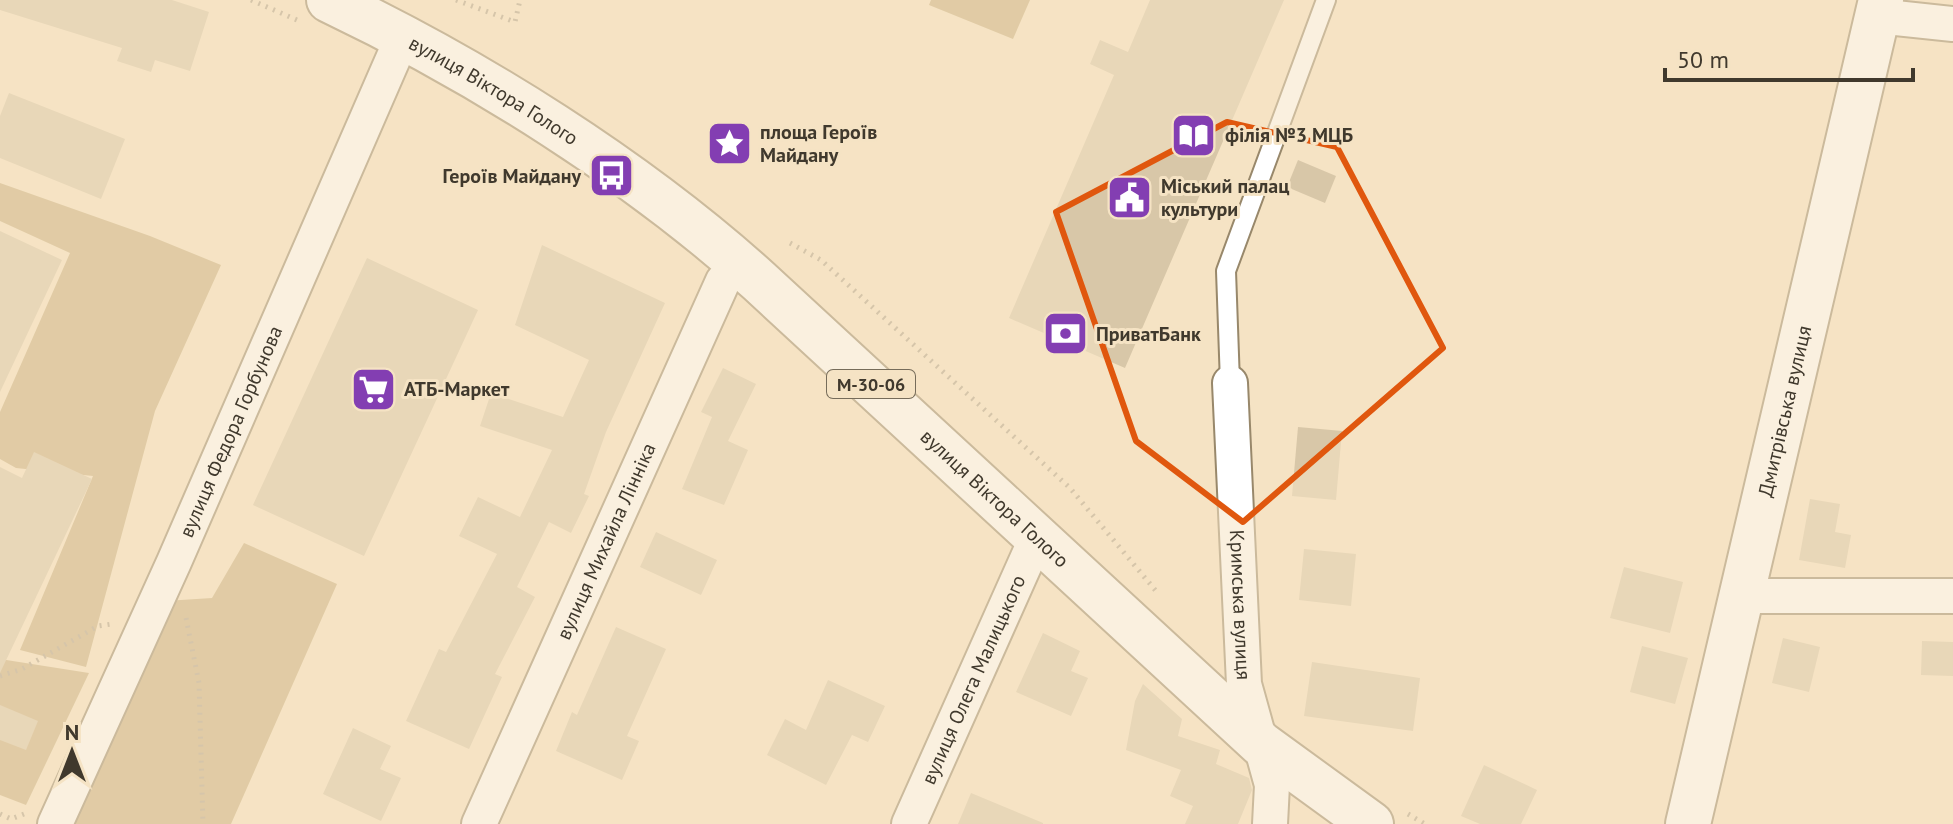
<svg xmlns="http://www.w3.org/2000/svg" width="1953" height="824" font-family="'PT Sans',sans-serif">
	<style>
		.green { fill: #c8ae7f }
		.building { fill: #d8c7a8 }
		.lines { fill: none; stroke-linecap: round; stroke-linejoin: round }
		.lane-casing { stroke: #98886b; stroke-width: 22 }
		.street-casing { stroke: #98886b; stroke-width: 38 }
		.secondary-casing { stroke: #98886b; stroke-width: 48 }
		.primary-casing { stroke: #98886b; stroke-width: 48 }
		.path { stroke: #afa189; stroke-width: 5; stroke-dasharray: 2 6; stroke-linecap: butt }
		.lane { stroke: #fff; stroke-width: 18 }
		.street { stroke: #fff; stroke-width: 34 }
		.secondary { stroke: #fff; stroke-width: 44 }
		.primary { stroke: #fff; stroke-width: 44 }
		.marked { fill: none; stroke: #e0570e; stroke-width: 6; stroke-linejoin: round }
		.labels { text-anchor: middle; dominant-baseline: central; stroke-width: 6; stroke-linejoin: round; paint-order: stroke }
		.shield { fill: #f5e3c4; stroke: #766c5a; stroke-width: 2 }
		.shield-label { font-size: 18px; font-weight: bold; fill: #40392d }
		.street-label { font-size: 20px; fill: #40392d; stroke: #f5e3c4 }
		.poi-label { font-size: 20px; font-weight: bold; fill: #40392d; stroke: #f5e3c4; text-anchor: start }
	</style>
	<rect width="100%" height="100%" fill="#f5e3c4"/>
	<g class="green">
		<polygon points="931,0 1030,0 1013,39 929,5"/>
		<polygon points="0,183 150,236 221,265 155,411 86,667 20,650 93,476 16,468 0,459 0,412 70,253 0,221"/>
		<polygon points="244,543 337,584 231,824 65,824 165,601 212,598"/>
		<polygon points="0,659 89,673 26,805 0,795"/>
	</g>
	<g class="building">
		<polygon points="0,0 172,0 209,12 190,71 155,60 151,72 117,61 122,48 0,10"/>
		<polygon points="1150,0 1284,0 1125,368 1009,318 1114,75 1090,64 1100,40 1128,52"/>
		<polygon points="9,93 125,139 101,199 0,158 0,116"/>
		<polygon points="1298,160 1336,176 1325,203 1287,187"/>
		<polygon points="0,231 62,260 0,392"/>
		<polygon points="542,245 665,303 606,432 584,494 589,496 571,533 549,522 517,587 535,597 495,674 502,677 469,749 406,721 439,649 446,652 497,554 459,536 478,497 520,517 552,450 480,426 491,393 563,417 589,360 515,325"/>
		<polygon points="367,258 478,310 364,556 253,505"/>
		<polygon points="723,368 756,384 728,441 748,450 724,505 682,489 712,417 701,412"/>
		<polygon points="1298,427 1342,431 1336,500 1292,496"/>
		<polygon points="34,452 92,479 0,673 0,467 22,478"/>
		<polygon points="1810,499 1840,504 1835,532 1851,535 1845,568 1799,560"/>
		<polygon points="656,532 717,560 701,595 640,567"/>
		<polygon points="1304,549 1356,554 1351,606 1299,600"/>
		<polygon points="1624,567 1683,582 1670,633 1610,618"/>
		<polygon points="616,627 666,649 627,736 639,741 622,780 556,751 572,712 577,715"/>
		<polygon points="1043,633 1080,651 1071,671 1088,678 1071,716 1016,692"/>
		<polygon points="1783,638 1820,647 1809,692 1772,683"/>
		<polygon points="1922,641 1953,642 1953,676 1921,675"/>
		<polygon points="1642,646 1688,658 1675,704 1630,692"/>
		<polygon points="1312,662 1420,678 1413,731 1304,716"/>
		<polygon points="828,680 885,706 868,742 852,735 826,785 767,755 785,719 806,730"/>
		<polygon points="1143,684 1182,719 1178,736 1220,750 1216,764 1249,778 1252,790 1238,824 1185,824 1193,806 1170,796 1181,770 1126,750 1135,701"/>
		<polygon points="0,705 38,721 26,750 0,740"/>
		<polygon points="353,728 391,746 380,769 401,778 381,821 323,794"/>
		<polygon points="1484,765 1537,790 1521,824 1480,824 1461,816"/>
		<polygon points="971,793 1043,823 1043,824 958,824"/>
	</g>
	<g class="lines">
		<defs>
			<polyline id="lane" points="1230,383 1226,271 1326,0"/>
			<g id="street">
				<polyline points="1877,16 1953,24"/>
				<path id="s1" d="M1230 383 1244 684 1272 785 1270 824"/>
				<polyline points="1740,596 1953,596"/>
				<path id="s2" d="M55 824 174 562 403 36"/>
				<path id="s3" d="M479 824 723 281 739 263"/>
				<path id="s4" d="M909 824 1037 537"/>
			</g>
			<g id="secondary">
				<path id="s5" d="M1688 824 1881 0"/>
			</g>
			<g id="primary">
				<path id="s6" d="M329 0C478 71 636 170 759 281L1261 744 1371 824"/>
			</g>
		</defs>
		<use href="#lane" class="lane-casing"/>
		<use href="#street" class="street-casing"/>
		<use href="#secondary" class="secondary-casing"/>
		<use href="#primary" class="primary-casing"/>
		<g class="path">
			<polyline points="251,0 297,20"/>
			<polyline points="456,0 515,22 520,0"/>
			<polyline points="790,243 821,260 1070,488 1156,591"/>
			<polyline points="186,618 199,683 203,824"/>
			<polyline points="0,676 22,669 98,626 112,624"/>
			<polyline points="0,814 11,819 24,814"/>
			<polyline points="1408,814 1425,824"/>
		</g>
		<use href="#lane" class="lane"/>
		<use href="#street" class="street"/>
		<use href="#secondary" class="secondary"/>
		<use href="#primary" class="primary"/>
	</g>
	<path d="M0 0H1953V824H0ZM1227 122 1337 147 1443 348 1243 522 1136 441 1056 212Z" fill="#f5e3c4" fill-opacity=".55" fill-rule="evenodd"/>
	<path class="marked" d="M1227 122 1337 147 1443 348 1243 522 1136 441 1056 212Z"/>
	<defs>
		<symbol id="library-square" viewBox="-11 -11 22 22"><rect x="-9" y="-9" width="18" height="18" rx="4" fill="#833eb2" stroke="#f5e3c4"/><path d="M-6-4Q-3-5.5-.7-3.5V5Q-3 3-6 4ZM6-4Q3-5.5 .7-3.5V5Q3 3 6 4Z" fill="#fff"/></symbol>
		<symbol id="sight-square" viewBox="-11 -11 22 22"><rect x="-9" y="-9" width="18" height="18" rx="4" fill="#833eb2" stroke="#f5e3c4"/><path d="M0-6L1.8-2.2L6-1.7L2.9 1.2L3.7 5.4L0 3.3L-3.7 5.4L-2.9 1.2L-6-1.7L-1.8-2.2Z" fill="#fff"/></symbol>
		<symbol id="bus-square" viewBox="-11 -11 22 22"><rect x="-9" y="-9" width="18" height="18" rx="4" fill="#833eb2" stroke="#f5e3c4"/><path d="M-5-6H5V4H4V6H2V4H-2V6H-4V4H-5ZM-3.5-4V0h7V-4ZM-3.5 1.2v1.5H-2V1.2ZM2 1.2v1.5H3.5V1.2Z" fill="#fff"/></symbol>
		<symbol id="civic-square" viewBox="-11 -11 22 22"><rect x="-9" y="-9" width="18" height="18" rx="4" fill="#833eb2" stroke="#f5e3c4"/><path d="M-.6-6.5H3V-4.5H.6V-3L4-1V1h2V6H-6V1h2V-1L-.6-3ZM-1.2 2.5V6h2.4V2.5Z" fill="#fff"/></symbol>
		<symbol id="bank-square" viewBox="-11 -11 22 22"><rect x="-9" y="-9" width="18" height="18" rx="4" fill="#833eb2" stroke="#f5e3c4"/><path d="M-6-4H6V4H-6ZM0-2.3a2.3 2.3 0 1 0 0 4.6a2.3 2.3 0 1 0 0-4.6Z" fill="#fff"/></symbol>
		<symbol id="supermarket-square" viewBox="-11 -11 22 22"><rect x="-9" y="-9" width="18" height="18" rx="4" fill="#833eb2" stroke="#f5e3c4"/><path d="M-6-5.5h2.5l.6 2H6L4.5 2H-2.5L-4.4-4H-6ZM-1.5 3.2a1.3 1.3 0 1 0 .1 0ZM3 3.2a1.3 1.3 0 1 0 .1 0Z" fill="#fff"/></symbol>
	</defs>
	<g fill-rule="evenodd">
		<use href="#library-square" x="1168" y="110" width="51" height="51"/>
		<use href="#sight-square" x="704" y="118" width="51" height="51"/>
		<use href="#bus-square" x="586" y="150" width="51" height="51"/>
		<use href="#civic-square" x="1104" y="172" width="51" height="51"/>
		<use href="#bank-square" x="1040" y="308" width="51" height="51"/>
		<use href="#supermarket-square" x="348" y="364" width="51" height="51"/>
	</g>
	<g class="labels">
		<rect class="shield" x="827" y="370" width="88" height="28" rx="6"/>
		<g class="shield-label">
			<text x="871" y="384">М-30-06</text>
		</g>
		<g class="street-label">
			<text stroke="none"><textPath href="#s6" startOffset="188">вулиця Віктора Голого</textPath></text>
			<text stroke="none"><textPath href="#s5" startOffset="424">Дмитрівська вулиця</textPath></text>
			<text stroke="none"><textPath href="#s2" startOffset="430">вулиця Федора Горбунова</textPath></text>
			<text stroke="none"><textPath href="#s6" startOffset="836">вулиця Віктора Голого</textPath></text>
			<text stroke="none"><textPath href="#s3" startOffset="310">вулиця Михайла Лінніка</textPath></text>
			<text stroke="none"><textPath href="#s1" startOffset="222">Кримська вулиця</textPath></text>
			<text stroke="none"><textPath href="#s4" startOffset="158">вулиця Олега Малицького</textPath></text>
		</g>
		<g class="poi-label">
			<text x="760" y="132">площа Героїв<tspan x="760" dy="23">Майдану</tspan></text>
			<text x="1225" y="135">філія №3 МЦБ</text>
			<text x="581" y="176" text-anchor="end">Героїв Майдану</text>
			<text x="1161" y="186">Міський палац<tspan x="1161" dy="23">культури</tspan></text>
			<text x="1096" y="334">ПриватБанк</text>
			<text x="404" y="389">АТБ-Маркет</text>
		</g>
	</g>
	<g transform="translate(72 752)" stroke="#f5e3c4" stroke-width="6" paint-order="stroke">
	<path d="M0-6L14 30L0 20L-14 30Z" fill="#40392d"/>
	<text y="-12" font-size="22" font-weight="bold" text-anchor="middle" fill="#40392d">N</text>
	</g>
	<path d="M1665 68v12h248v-12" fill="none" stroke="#40392d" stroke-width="4"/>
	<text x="1677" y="68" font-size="24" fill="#40392d" stroke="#f5e3c4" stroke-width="6" paint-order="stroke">50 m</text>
</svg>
